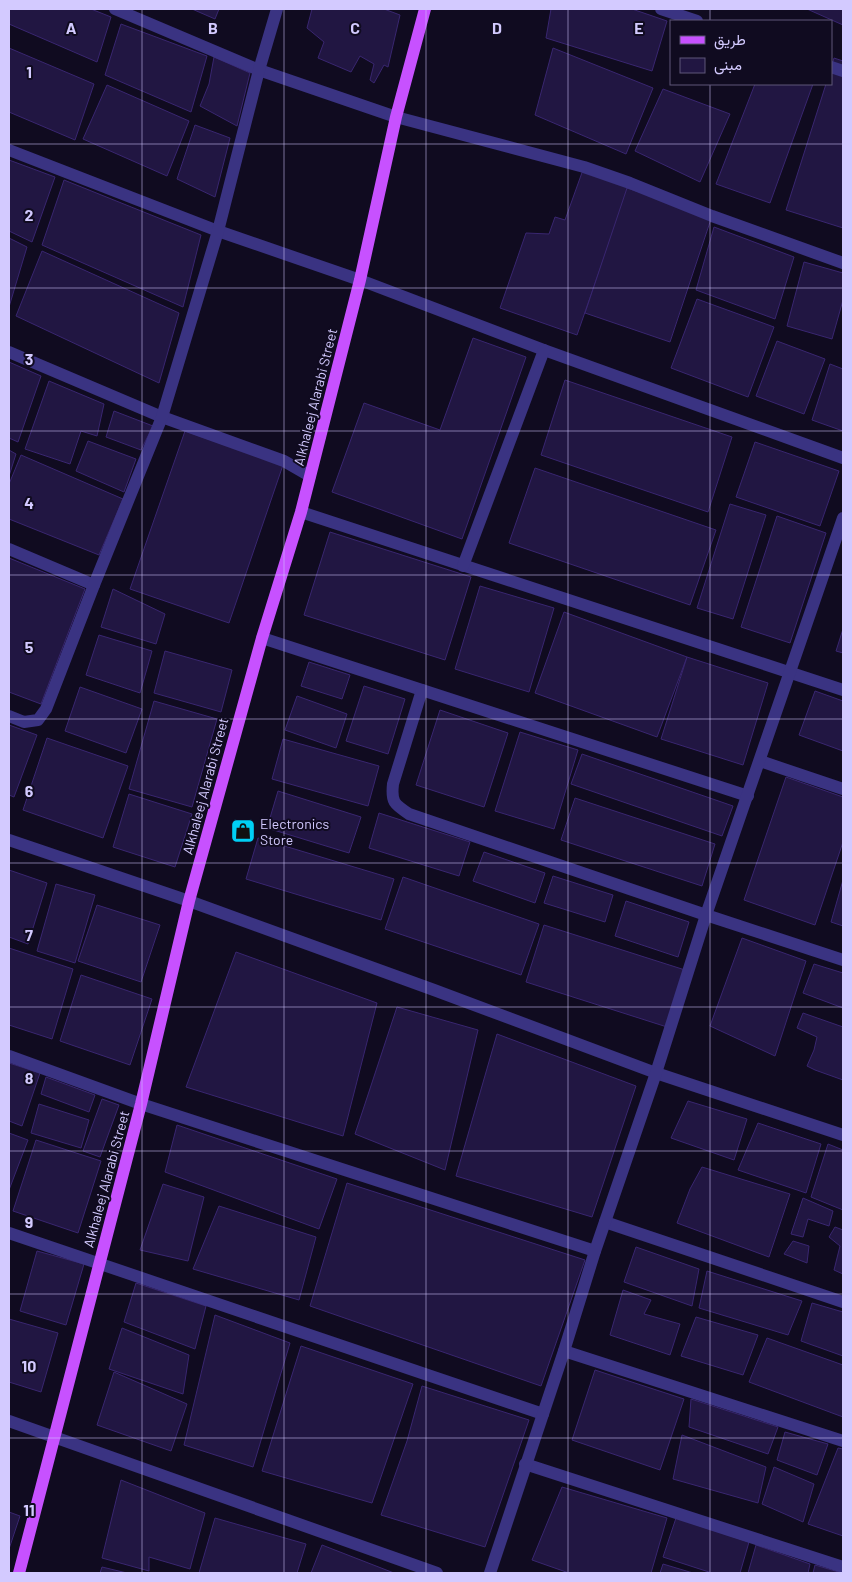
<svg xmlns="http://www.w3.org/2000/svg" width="852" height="1582" font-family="Barlow,Vazirmatn,sans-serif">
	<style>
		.building { fill: #211642; stroke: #392670 }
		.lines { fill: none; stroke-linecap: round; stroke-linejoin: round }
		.minor { stroke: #3a3382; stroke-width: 12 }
		.major { stroke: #c751ff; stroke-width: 12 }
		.grid { fill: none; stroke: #d3caff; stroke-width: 1; stroke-opacity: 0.55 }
		.labels { text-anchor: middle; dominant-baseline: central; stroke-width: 4; stroke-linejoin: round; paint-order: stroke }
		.street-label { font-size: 14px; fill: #d3caff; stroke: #100b20 }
		.poi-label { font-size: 14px; fill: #d3caff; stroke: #100b20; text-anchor: start }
		.grid-label { font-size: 16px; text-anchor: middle; font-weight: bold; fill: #d3caff; stroke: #100b20; stroke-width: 4; stroke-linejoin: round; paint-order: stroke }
	</style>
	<rect width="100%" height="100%" fill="#100b20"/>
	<g class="building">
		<polygon points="9,9 91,9 111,17 97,62 9,24"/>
		<polygon points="192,9 219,9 215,19"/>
		<polygon points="312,9 384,9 400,15 388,67 384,65 374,83 370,80 374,64 360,56 351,72 318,58 324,42 307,28"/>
		<polygon points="551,9 632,9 667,21 652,71 546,38"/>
		<polygon points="807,9 843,9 843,25"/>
		<polygon points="121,24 207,56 191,112 105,75"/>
		<polygon points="9,48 94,84 75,140 9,112"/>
		<polygon points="553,48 653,88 626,154 535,115"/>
		<polygon points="214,57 250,73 237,126 200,106 209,84"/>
		<polygon points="834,58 843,61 843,228 786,210 826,84 831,84 831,68"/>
		<polygon points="755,84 813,84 770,203 716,184"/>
		<polygon points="107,85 189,121 167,176 83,139"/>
		<polygon points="663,89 730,114 700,182 635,151"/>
		<polygon points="195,125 230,138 215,197 177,179"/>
		<polygon points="9,160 55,177 32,242 9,231"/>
		<polygon points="584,167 630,183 577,335 500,308 526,233 549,234 555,217 565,220"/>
		<polygon points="64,180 201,235 183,307 42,245"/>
		<polygon points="627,188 712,216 670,342 585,313"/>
		<polygon points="714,227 794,257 775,319 696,290"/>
		<polygon points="9,238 27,247 9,307"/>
		<polygon points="42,251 179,313 159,383 16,316"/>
		<polygon points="804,262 843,273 843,300 832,339 787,326"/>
		<polygon points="697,299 774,327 748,397 671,368"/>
		<polygon points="473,338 526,357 462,539 332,492 364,403 440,430"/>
		<polygon points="777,341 825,359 804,414 756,396"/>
		<polygon points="9,362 41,376 18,442 9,438"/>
		<polygon points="830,364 843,369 843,431 812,420"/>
		<polygon points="565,380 732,437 708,512 541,455"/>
		<polygon points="49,381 104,404 97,436 81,431 70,464 25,449"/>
		<polygon points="114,411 153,426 141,450 106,437"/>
		<polygon points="185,431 283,465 229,623 130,589"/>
		<polygon points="88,441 136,459 124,492 76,471"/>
		<polygon points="755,442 839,471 820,526 736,497"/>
		<polygon points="9,450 16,454 9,476"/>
		<polygon points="21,455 123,499 99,555 9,519 9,484"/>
		<polygon points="535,468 716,530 690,605 509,543"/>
		<polygon points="730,504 766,515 733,619 697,608"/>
		<polygon points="777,516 826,533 790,643 741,627"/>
		<polygon points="330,532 471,577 445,660 304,615"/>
		<polygon points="9,558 85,589 41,704 9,692"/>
		<polygon points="480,586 554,608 529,692 455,669"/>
		<polygon points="113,589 165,614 156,644 101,627"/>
		<polygon points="564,612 687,657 657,737 535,693"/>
		<polygon points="843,629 843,653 836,651"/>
		<polygon points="99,635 152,651 140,693 86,675"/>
		<polygon points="165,651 232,670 221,712 154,693"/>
		<polygon points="687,657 768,683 743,765 661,739"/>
		<polygon points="309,662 350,675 342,699 301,686"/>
		<polygon points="364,686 405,699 388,754 346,741"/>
		<polygon points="80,687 142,709 126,753 65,731"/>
		<polygon points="815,691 843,701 843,751 799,735"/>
		<polygon points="297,696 347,714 336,748 285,730"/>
		<polygon points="154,701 217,719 192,807 129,789"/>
		<polygon points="440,710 508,733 484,807 416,785"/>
		<polygon points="9,725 37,735 14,797 9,795"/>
		<polygon points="520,732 578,750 554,829 495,811"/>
		<polygon points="47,738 128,766 103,838 23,810"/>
		<polygon points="283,739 379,766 368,806 272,779"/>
		<polygon points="582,754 733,806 722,836 571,784"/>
		<polygon points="786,777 843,797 843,842 815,925 744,900"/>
		<polygon points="278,791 361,817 349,853 267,828"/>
		<polygon points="129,794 192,814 175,867 113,847"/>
		<polygon points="575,798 715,844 702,886 561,840"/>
		<polygon points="379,813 470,842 459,876 369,848"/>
		<polygon points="258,838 394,879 381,920 246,879"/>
		<polygon points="484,852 545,873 535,903 473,881"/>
		<polygon points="9,870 47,883 28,944 9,937"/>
		<polygon points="553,876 613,895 605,922 544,903"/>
		<polygon points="403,877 539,924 521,975 385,929"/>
		<polygon points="843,880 843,926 831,922"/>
		<polygon points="56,884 95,895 75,963 37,951"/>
		<polygon points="626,901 689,922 678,957 615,936"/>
		<polygon points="97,905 160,925 141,982 78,961"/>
		<polygon points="544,925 685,970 667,1027 526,982"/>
		<polygon points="742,938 806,961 775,1056 710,1026"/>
		<polygon points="9,948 73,969 52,1039 9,1025"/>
		<polygon points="236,952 377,1003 343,1136 186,1087"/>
		<polygon points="814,964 843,973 843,1008 803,993"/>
		<polygon points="81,975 152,999 130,1065 60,1041"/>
		<polygon points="397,1007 478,1030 445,1170 355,1134"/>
		<polygon points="803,1013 843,1027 843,1080 815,1070 807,1066 814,1050 817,1037 797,1028"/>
		<polygon points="497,1034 636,1086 592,1217 456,1176"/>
		<polygon points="9,1063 40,1073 22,1126 9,1121"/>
		<polygon points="46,1077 95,1095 89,1112 41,1094"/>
		<polygon points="102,1099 119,1105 100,1157 83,1151"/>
		<polygon points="688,1101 747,1119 734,1160 671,1138"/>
		<polygon points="39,1104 89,1120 81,1148 31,1133"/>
		<polygon points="758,1123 821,1144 806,1193 738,1170"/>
		<polygon points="177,1125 337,1179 319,1229 165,1172"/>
		<polygon points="9,1133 28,1140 9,1190"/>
		<polygon points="36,1140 101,1161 78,1233 13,1211"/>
		<polygon points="828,1144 843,1150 843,1210 811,1197"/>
		<polygon points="702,1167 790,1194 769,1257 677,1223 690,1189"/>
		<polygon points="347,1183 585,1260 541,1386 310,1306"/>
		<polygon points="163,1184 204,1197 188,1261 140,1250"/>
		<polygon points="803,1198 833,1211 829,1226 808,1219 803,1237 791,1234"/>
		<polygon points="219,1206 316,1237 299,1300 193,1269"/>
		<polygon points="835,1227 843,1230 843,1274 834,1270 840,1246 829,1237"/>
		<polygon points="793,1241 809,1246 807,1263 784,1254"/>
		<polygon points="636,1247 699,1269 692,1306 624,1282"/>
		<polygon points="37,1251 84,1264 66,1325 20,1311"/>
		<polygon points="707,1271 802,1301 788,1335 699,1308"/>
		<polygon points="136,1283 206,1306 195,1349 124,1322"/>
		<polygon points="623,1290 651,1300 644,1314 680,1324 670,1355 610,1335"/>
		<polygon points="812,1303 843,1312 843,1356 801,1341"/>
		<polygon points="215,1315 290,1343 253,1467 184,1445"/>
		<polygon points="696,1317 758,1335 743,1375 681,1356"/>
		<polygon points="9,1319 58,1333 41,1392 9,1382"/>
		<polygon points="122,1328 189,1355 183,1394 109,1369"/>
		<polygon points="767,1338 843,1365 843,1417 749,1382"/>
		<polygon points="301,1346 413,1384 372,1503 262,1471"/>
		<polygon points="595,1370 684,1399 660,1470 572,1440"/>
		<polygon points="114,1372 187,1404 171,1451 97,1425"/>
		<polygon points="422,1386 529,1420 485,1547 381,1515 407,1441"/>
		<polygon points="691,1399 778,1427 768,1454 689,1427"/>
		<polygon points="785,1432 828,1444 817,1475 777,1460"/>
		<polygon points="682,1435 766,1467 758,1503 673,1479"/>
		<polygon points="838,1448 843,1449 843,1536 808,1524"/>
		<polygon points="774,1467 814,1484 803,1522 762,1504"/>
		<polygon points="121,1480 205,1513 190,1569 149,1557 149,1571 102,1558"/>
		<polygon points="562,1487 667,1518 651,1573 569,1573 532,1560"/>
		<polygon points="9,1512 20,1516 9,1549"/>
		<polygon points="215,1518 306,1544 297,1573 199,1573"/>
		<polygon points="676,1518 749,1542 740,1573 712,1573 663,1557"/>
		<polygon points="322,1545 394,1573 311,1573"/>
		<polygon points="756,1545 810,1564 808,1573 748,1573"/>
		<polygon points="663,1564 693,1573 660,1573"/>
		<polygon points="815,1565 842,1573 813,1573"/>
		<polygon points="102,1567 127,1573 100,1573"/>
	</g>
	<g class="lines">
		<g class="minor">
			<polyline points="115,9 259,70 396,117 584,167 630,183 712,216 843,263"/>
			<polyline points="661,9 697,21"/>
			<polyline points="831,67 843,71"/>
			<polyline points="9,150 218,231 360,280 544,350 843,458"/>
			<polyline points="9,352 162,417 284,461 310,476"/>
			<polyline points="301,512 843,690"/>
			<polyline points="9,549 94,585"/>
			<polyline points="463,566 544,350"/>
			<polyline points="262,638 748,796"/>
			<path d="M422 690 393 784C391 802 394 804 409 814L706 915 843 960"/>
			<polyline points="9,716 24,722 38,720 46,709 94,585 162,417 218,231 259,70 277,9"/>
			<polyline points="760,761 843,789"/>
			<polyline points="9,840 189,901 434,990 656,1073 843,1135"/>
			<polyline points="9,1056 141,1104 595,1251"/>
			<polyline points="605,1222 843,1302"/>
			<polyline points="9,1233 543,1414"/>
			<polyline points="564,1351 843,1441"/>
			<polyline points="9,1421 437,1573"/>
			<polyline points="525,1464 843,1567"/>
			<polyline points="490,1573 564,1351 595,1251 656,1073 706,915 843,518"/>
		</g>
		<polyline class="major" points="19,1573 141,1104 189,901 262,638 301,512 360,280 396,117 425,9"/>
	</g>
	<path class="grid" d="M142 9V1573M284 9V1573M426 9V1573M568 9V1573M710 9V21M710 84V1573M9 144H843M9 288H843M9 431H843M9 575H843M9 719H843M9 863H843M9 1007H843M9 1151H843M9 1294H843M9 1438H843"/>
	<defs>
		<symbol id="shop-square" viewBox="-11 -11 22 22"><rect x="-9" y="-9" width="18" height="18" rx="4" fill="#00cff5" stroke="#100b20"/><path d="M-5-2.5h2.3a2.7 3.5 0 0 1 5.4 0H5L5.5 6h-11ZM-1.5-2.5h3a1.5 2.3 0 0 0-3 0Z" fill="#111"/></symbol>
	</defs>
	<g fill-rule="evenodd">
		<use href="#shop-square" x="229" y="817" width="28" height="28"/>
	</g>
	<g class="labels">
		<g class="street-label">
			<text transform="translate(315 397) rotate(-76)">Alkhaleej Alarabi Street</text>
			<text transform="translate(205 786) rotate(-75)">Alkhaleej Alarabi Street</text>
			<text transform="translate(106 1179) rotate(-75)">Alkhaleej Alarabi Street</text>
		</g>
		<g class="poi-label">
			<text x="260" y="823">Electronics<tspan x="260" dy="16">Store</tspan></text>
		</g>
	</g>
	<g class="grid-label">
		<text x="71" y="34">A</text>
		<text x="213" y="34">B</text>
		<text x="355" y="34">C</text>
		<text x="497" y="34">D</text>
		<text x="639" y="34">E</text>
		<text x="29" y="78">1</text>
		<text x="29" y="221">2</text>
		<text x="29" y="365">3</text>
		<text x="29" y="509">4</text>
		<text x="29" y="653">5</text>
		<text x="29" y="797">6</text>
		<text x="29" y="941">7</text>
		<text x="29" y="1084">8</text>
		<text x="29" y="1228">9</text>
		<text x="29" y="1372">10</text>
		<text x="29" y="1516">11</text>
	</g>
	<rect width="852" height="1582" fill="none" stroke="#d3caff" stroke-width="20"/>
	<rect x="670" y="20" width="162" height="65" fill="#100b20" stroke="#5e5779"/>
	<rect x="680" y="36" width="25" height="8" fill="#c751ff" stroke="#5e5779"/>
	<text x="714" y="45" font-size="15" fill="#d3caff">طريق</text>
	<rect x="680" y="58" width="25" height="15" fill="#211642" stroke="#5e5779"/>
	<text x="714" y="70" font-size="15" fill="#d3caff">مبنى</text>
</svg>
